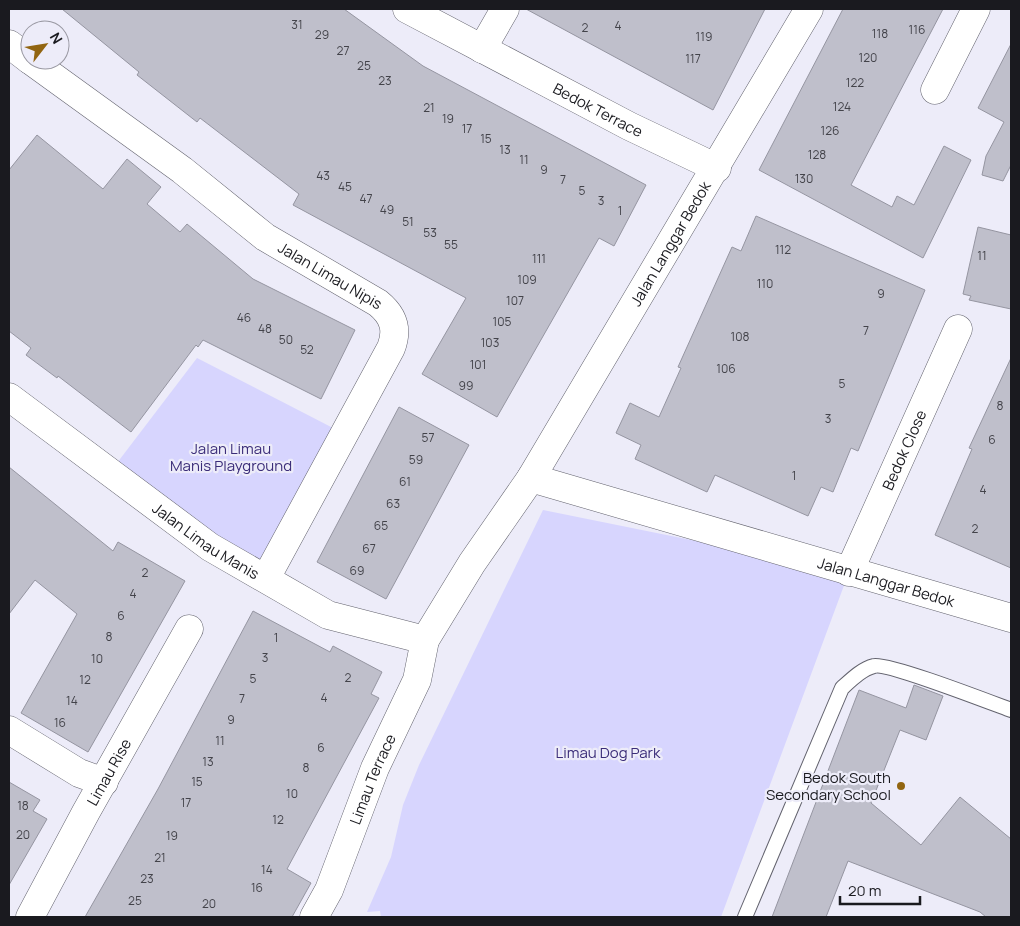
<svg xmlns="http://www.w3.org/2000/svg" width="1020" height="926" font-family="Manrope,sans-serif">
	<style>
		.green { fill: #d7d5fe }
		.building { fill: #bfbfcb; stroke: #9595a1 }
		.lines { fill: none; stroke-linecap: round; stroke-linejoin: round }
		.service-casing { stroke: #63636e; stroke-width: 16 }
		.minor-casing { stroke: #63636e; stroke-width: 29 }
		.service { stroke: #fff; stroke-width: 14 }
		.minor { stroke: #fff; stroke-width: 28 }
		.poi-dot { fill: #926511; stroke: #edecf9; stroke-width: 2 }
		.labels { text-anchor: middle; dominant-baseline: central; stroke-width: 4.5; stroke-linejoin: round; paint-order: stroke }
		.number-label { font-size: 12px; fill: #43434a }
		.street-label { font-size: 15px; fill: #1a1a1f; stroke: #edecf9 }
		.park-label { font-size: 15px; fill: #3b2d79; stroke: #edecf9 }
		.poi-label { font-size: 15px; fill: #1a1a1f; stroke: #edecf9; text-anchor: end }
	</style>
	<rect width="100%" height="100%" fill="#edecf9"/>
	<g class="green">
		<polygon points="197,358 333,428 259,561 217,536 117,463"/>
		<polygon points="543,510 849,572 721,917 381,917 380,911 367,912 391,857 403,805 419,765"/>
	</g>
	<g class="building">
		<polygon points="62,9 344,9 423,66 646,185 614,246 599,238 497,417 422,374 466,298 293,205 299,194 200,118 197,122 137,75 139,72"/>
		<polygon points="526,9 765,9 713,110"/>
		<polygon points="843,9 943,9 851,185 892,207 897,196 914,205 944,146 971,160 923,258 759,170"/>
		<polygon points="1011,44 1011,165 1003,181 982,175 986,156 1004,122 978,108"/>
		<polygon points="37,135 103,189 127,159 161,187 147,204 180,232 187,224 253,279 355,330 321,399 203,340 198,347 196,345 131,432 58,376 57,378 26,355 31,348 9,331 9,170"/>
		<polygon points="756,216 925,290 858,451 851,448 833,492 821,487 808,516 715,475 707,492 635,459 641,445 616,433 630,403 659,417 681,368 678,367 732,247 741,251"/>
		<polygon points="978,227 1011,235 1011,309 969,300 971,296 963,294"/>
		<polygon points="1011,358 1011,568 935,535 972,449 969,448"/>
		<polygon points="399,407 469,445 386,599 317,562"/>
		<polygon points="9,467 113,551 118,542 185,581 88,752 21,713 77,614 35,580 9,614"/>
		<polygon points="253,611 330,652 333,646 382,672 371,694 379,698 287,869 311,883 292,917 85,917 158,789"/>
		<polygon points="914,685 943,696 926,740 900,730 871,803 921,845 960,797 1011,839 1011,917 986,917 980,912 848,861 826,917 772,917 859,690 906,708"/>
		<polygon points="9,782 40,800 33,811 47,819 9,885"/>
	</g>
	<g class="lines">
		<defs>
			<path id="service" d="M745 917 842 688C852 679 862 669 874 666 886 662 992 703 1011 710"/>
			<g id="minor">
				<path id="s1" d="M407 9 629 126 717 168"/>
				<polyline points="9,44 30,60"/>
				<polyline points="482,49 505,9"/>
				<path id="s2" d="M30 60 182 170 265 237 378 303C394 316 398 330 391 348L266 578"/>
				<polyline points="935,90 976,9"/>
				<path id="s3" d="M9 397 210 547 328 615 425 640"/>
				<path id="s4" d="M531 478 1011 618"/>
				<path id="s5" d="M849 572 958 329"/>
				<polyline points="9,730 79,773 104,782"/>
				<path id="s6" d="M30 917 86 812 189 629"/>
				<path id="s7" d="M314 917 329 890 375 768 417 680 425 640 472 563 531 478 809 9"/>
			</g>
		</defs>
		<use href="#service" class="service-casing"/>
		<use href="#minor" class="minor-casing"/>
		<use href="#service" class="service"/>
		<use href="#minor" class="minor"/>
	</g>
	<circle class="poi-dot" cx="901" cy="786" r="5"/>
	<g class="labels">
		<g class="number-label">
			<text x="297" y="24">31</text>
			<text x="618" y="25">4</text>
			<text x="585" y="27">2</text>
			<text x="917" y="29">116</text>
			<text x="880" y="33">118</text>
			<text x="322" y="34">29</text>
			<text x="704" y="36">119</text>
			<text x="343" y="50">27</text>
			<text x="868" y="57">120</text>
			<text x="693" y="58">117</text>
			<text x="364" y="65">25</text>
			<text x="385" y="80">23</text>
			<text x="855" y="82">122</text>
			<text x="842" y="106">124</text>
			<text x="429" y="107">21</text>
			<text x="448" y="118">19</text>
			<text x="467" y="128">17</text>
			<text x="830" y="130">126</text>
			<text x="486" y="138">15</text>
			<text x="505" y="149">13</text>
			<text x="817" y="154">128</text>
			<text x="524" y="159">11</text>
			<text x="544" y="169">9</text>
			<text x="323" y="175">43</text>
			<text x="804" y="178">130</text>
			<text x="563" y="179">7</text>
			<text x="345" y="186">45</text>
			<text x="582" y="190">5</text>
			<text x="366" y="198">47</text>
			<text x="601" y="200">3</text>
			<text x="387" y="209">49</text>
			<text x="620" y="210">1</text>
			<text x="408" y="221">51</text>
			<text x="430" y="232">53</text>
			<text x="451" y="244">55</text>
			<text x="783" y="249">112</text>
			<text x="982" y="255">11</text>
			<text x="539" y="258">111</text>
			<text x="527" y="279">109</text>
			<text x="765" y="283">110</text>
			<text x="881" y="293">9</text>
			<text x="515" y="300">107</text>
			<text x="244" y="317">46</text>
			<text x="502" y="321">105</text>
			<text x="265" y="328">48</text>
			<text x="866" y="330">7</text>
			<text x="740" y="336">108</text>
			<text x="286" y="339">50</text>
			<text x="490" y="342">103</text>
			<text x="307" y="349">52</text>
			<text x="478" y="364">101</text>
			<text x="726" y="368">106</text>
			<text x="842" y="383">5</text>
			<text x="466" y="385">99</text>
			<text x="1000" y="405">8</text>
			<text x="828" y="418">3</text>
			<text x="428" y="437">57</text>
			<text x="992" y="439">6</text>
			<text x="416" y="459">59</text>
			<text x="794" y="475">1</text>
			<text x="405" y="481">61</text>
			<text x="983" y="489">4</text>
			<text x="393" y="503">63</text>
			<text x="381" y="525">65</text>
			<text x="975" y="528">2</text>
			<text x="369" y="548">67</text>
			<text x="357" y="570">69</text>
			<text x="145" y="572">2</text>
			<text x="133" y="593">4</text>
			<text x="121" y="615">6</text>
			<text x="109" y="636">8</text>
			<text x="276" y="637">1</text>
			<text x="265" y="657">3</text>
			<text x="97" y="658">10</text>
			<text x="348" y="677">2</text>
			<text x="253" y="678">5</text>
			<text x="85" y="679">12</text>
			<text x="324" y="697">4</text>
			<text x="242" y="698">7</text>
			<text x="72" y="700">14</text>
			<text x="231" y="719">9</text>
			<text x="60" y="722">16</text>
			<text x="220" y="740">11</text>
			<text x="321" y="747">6</text>
			<text x="208" y="761">13</text>
			<text x="306" y="767">8</text>
			<text x="197" y="781">15</text>
			<text x="292" y="793">10</text>
			<text x="186" y="802">17</text>
			<text x="23" y="805">18</text>
			<text x="278" y="819">12</text>
			<text x="23" y="834">20</text>
			<text x="172" y="835">19</text>
			<text x="160" y="857">21</text>
			<text x="267" y="869">14</text>
			<text x="147" y="878">23</text>
			<text x="257" y="887">16</text>
			<text x="135" y="900">25</text>
			<text x="209" y="903">20</text>
		</g>
		<g class="street-label">
			<text stroke="none"><textPath href="#s1" startOffset="216">Bedok Terrace</textPath></text>
			<text stroke="none"><textPath href="#s7" startOffset="766">Jalan Langgar Bedok</textPath></text>
			<text stroke="none"><textPath href="#s2" startOffset="370">Jalan Limau Nipis</textPath></text>
			<text stroke="none"><textPath href="#s5" startOffset="134">Bedok Close</textPath></text>
			<text stroke="none"><textPath href="#s3" startOffset="244">Jalan Limau Manis</textPath></text>
			<text stroke="none"><textPath href="#s4" startOffset="370">Jalan Langgar Bedok</textPath></text>
			<text stroke="none"><textPath href="#s6" startOffset="165">Limau Rise</textPath></text>
			<text stroke="none"><textPath href="#s7" startOffset="150">Limau Terrace</textPath></text>
		</g>
		<g class="park-label">
			<text x="231" y="448">Jalan Limau<tspan x="231" dy="17">Manis Playground</tspan></text>
			<text x="608" y="752">Limau Dog Park</text>
		</g>
		<g class="poi-label">
			<text x="891" y="777">Bedok South<tspan x="891" dy="17">Secondary School</tspan></text>
		</g>
	</g>
	<rect width="1020" height="926" fill="none" stroke="#1a1a1f" stroke-width="20"/>
	<g transform="translate(45 45) rotate(59)"><circle r="24" fill="#edecf9" stroke="#9998a2"/>
	<path d="M0-4L9 19L0 12L-9 19Z" fill="#926511"/>
	<text y="-8" font-size="14" font-weight="bold" text-anchor="middle" fill="#1a1a1f">N</text>
	</g>
	<path d="M840 896v8h80v-8" fill="none" stroke="#1a1a1f" stroke-width="2.5"/>
	<text x="848" y="896" font-size="15" fill="#1a1a1f" stroke="#edecf9" stroke-width="4" paint-order="stroke">20 m</text>
</svg>
